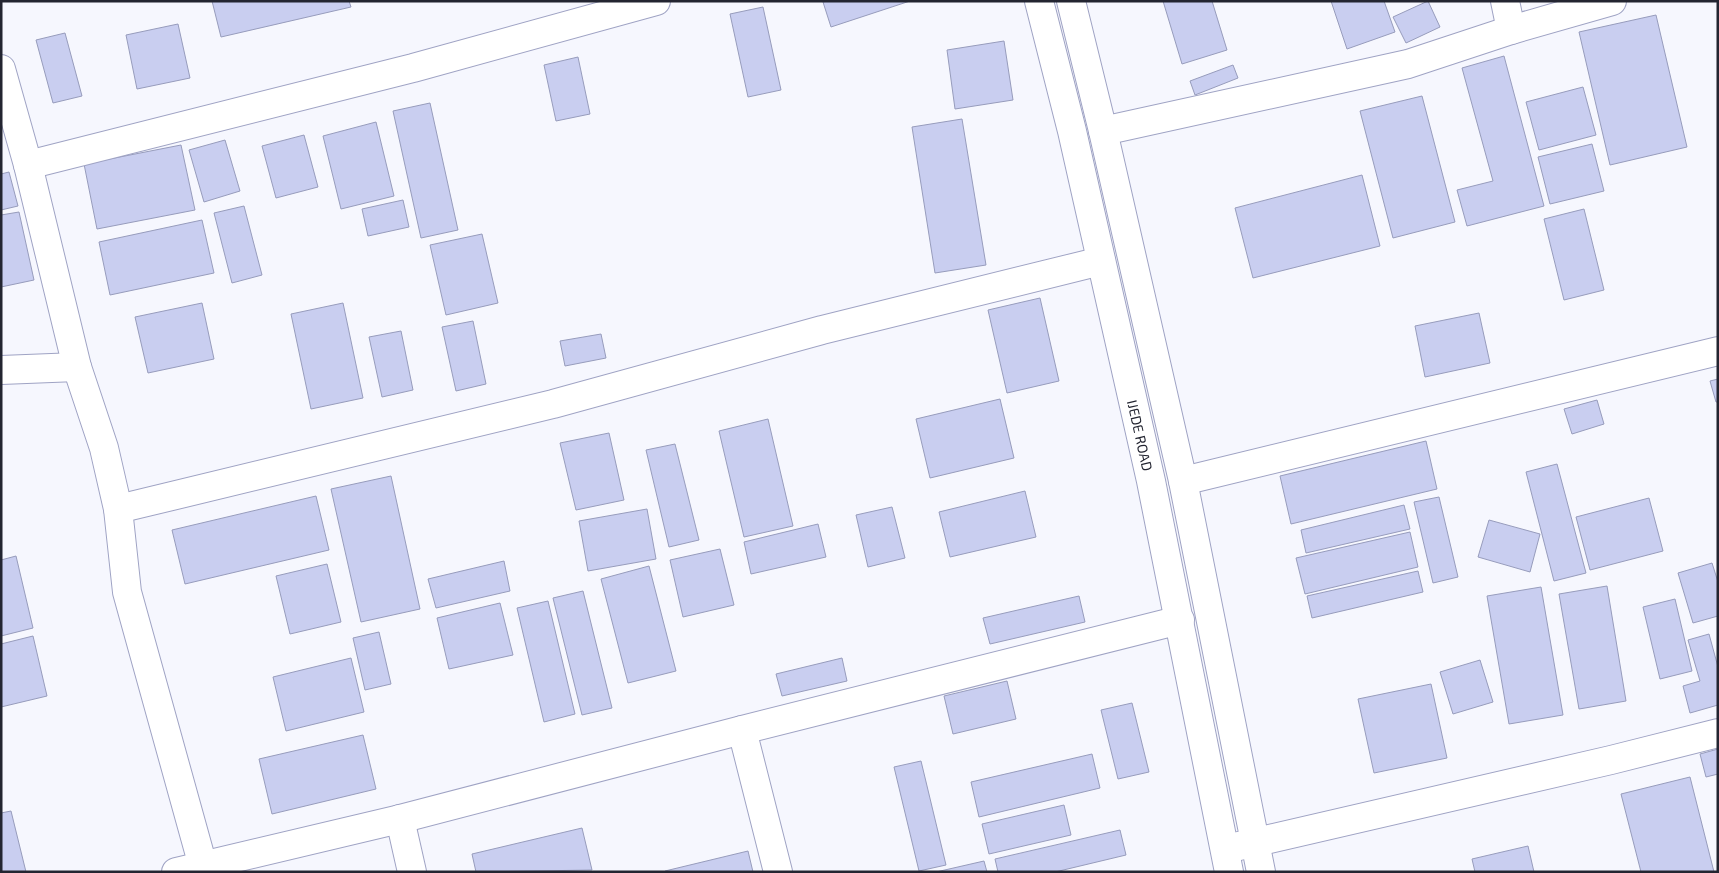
<svg xmlns="http://www.w3.org/2000/svg" width="1719" height="873" font-family="'Exo 2',sans-serif">
	<style>
		.building { fill: #c9cef0; stroke: #979cbc }
		.lines { fill: none; stroke-linecap: round; stroke-linejoin: round }
		.minor-casing { stroke: #9fa3c4; stroke-width: 30 }
		.secondary-casing { stroke: #9fa3c4; stroke-width: 30 }
		.minor { stroke: #fff; stroke-width: 28 }
		.secondary { stroke: #fff; stroke-width: 28 }
		.labels { text-anchor: middle; dominant-baseline: central; stroke-width: 4; stroke-linejoin: round; paint-order: stroke }
		.street-label { font-size: 14px; fill: #232531; stroke: #fff }
	</style>
	<rect width="100%" height="100%" fill="#f6f7fe"/>
	<g class="building">
		<polygon points="212,1 349,1 351,7 221,37"/>
		<polygon points="827,1 910,1 831,27 823,2"/>
		<polygon points="1163,1 1212,1 1227,50 1182,64"/>
		<polygon points="1331,1 1384,1 1395,32 1347,49"/>
		<polygon points="1428,1 1440,27 1406,43 1393,17"/>
		<polygon points="763,7 781,90 748,97 730,14"/>
		<polygon points="1656,15 1687,147 1610,165 1579,32"/>
		<polygon points="178,24 190,78 137,89 126,35"/>
		<polygon points="65,33 82,96 53,103 36,40"/>
		<polygon points="1004,41 1013,100 955,109 947,50"/>
		<polygon points="1504,56 1544,206 1467,226 1457,190 1493,181 1462,68"/>
		<polygon points="578,57 590,114 556,121 544,65"/>
		<polygon points="1233,65 1238,78 1195,95 1190,81"/>
		<polygon points="1583,87 1596,135 1539,150 1526,102"/>
		<polygon points="1422,96 1455,222 1393,238 1360,111"/>
		<polygon points="430,103 458,230 421,238 393,111"/>
		<polygon points="962,119 986,265 935,273 912,127"/>
		<polygon points="376,122 394,196 341,209 323,136"/>
		<polygon points="304,135 318,187 276,198 262,146"/>
		<polygon points="225,140 240,191 204,202 189,150"/>
		<polygon points="1592,144 1604,191 1550,204 1538,157"/>
		<polygon points="181,145 195,210 97,229 84,164"/>
		<polygon points="9,172 18,206 1,210 1,174"/>
		<polygon points="1362,175 1380,246 1253,278 1235,208"/>
		<polygon points="403,200 409,227 368,236 362,209"/>
		<polygon points="244,206 262,275 232,283 214,213"/>
		<polygon points="1584,209 1604,290 1564,300 1544,219"/>
		<polygon points="19,212 34,280 1,287 1,215"/>
		<polygon points="202,220 214,273 110,295 99,242"/>
		<polygon points="482,234 498,303 446,315 430,245"/>
		<polygon points="1040,298 1059,381 1007,393 988,310"/>
		<polygon points="202,303 214,359 148,373 135,317"/>
		<polygon points="343,303 363,398 311,409 291,314"/>
		<polygon points="1479,313 1490,363 1425,377 1415,326"/>
		<polygon points="473,321 486,384 456,391 442,327"/>
		<polygon points="401,331 413,390 382,397 369,337"/>
		<polygon points="601,334 606,358 565,366 560,341"/>
		<polygon points="1718,379 1718,402 1716,402 1710,381"/>
		<polygon points="1000,399 1014,458 930,478 916,419"/>
		<polygon points="1597,400 1604,424 1572,434 1564,409"/>
		<polygon points="768,419 793,526 744,537 719,431"/>
		<polygon points="609,433 624,500 576,510 560,443"/>
		<polygon points="1426,441 1437,489 1291,524 1280,476"/>
		<polygon points="675,444 699,540 669,547 646,450"/>
		<polygon points="1557,464 1586,573 1554,581 1526,472"/>
		<polygon points="391,476 420,609 361,622 331,489"/>
		<polygon points="1025,491 1036,537 950,557 939,512"/>
		<polygon points="316,496 329,550 185,584 172,530"/>
		<polygon points="1439,497 1458,577 1433,583 1414,502"/>
		<polygon points="1649,498 1663,551 1590,570 1576,517"/>
		<polygon points="1404,505 1410,529 1306,553 1301,530"/>
		<polygon points="892,507 905,558 868,567 856,515"/>
		<polygon points="647,509 656,559 588,571 579,521"/>
		<polygon points="1489,520 1540,534 1530,572 1478,557"/>
		<polygon points="818,524 826,557 751,574 744,542"/>
		<polygon points="1410,532 1418,567 1305,594 1296,558"/>
		<polygon points="720,549 734,605 683,617 670,560"/>
		<polygon points="16,556 33,628 1,636 1,560"/>
		<polygon points="504,561 510,591 436,608 428,579"/>
		<polygon points="1712,563 1718,582 1718,616 1693,623 1678,573"/>
		<polygon points="327,564 341,622 290,634 276,576"/>
		<polygon points="649,566 676,671 628,683 601,579"/>
		<polygon points="1418,571 1423,592 1312,618 1307,596"/>
		<polygon points="1607,586 1626,701 1579,709 1559,594"/>
		<polygon points="1541,587 1563,715 1509,724 1487,596"/>
		<polygon points="583,591 612,708 582,715 553,598"/>
		<polygon points="1079,596 1085,622 990,644 983,618"/>
		<polygon points="1675,599 1692,671 1660,679 1643,607"/>
		<polygon points="548,601 575,714 544,722 517,608"/>
		<polygon points="500,603 513,655 449,669 437,618"/>
		<polygon points="379,632 391,684 365,690 353,638"/>
		<polygon points="1709,634 1718,667 1718,705 1690,713 1683,686 1700,681 1688,640"/>
		<polygon points="33,636 47,696 1,707 1,644"/>
		<polygon points="351,658 364,712 286,731 273,677"/>
		<polygon points="842,658 847,681 782,696 776,674"/>
		<polygon points="1480,660 1493,702 1453,714 1440,672"/>
		<polygon points="1007,681 1016,719 953,734 944,696"/>
		<polygon points="1431,684 1447,758 1374,773 1358,699"/>
		<polygon points="1132,703 1149,772 1118,779 1101,710"/>
		<polygon points="363,735 376,789 272,814 259,759"/>
		<polygon points="1718,749 1718,774 1706,777 1700,754"/>
		<polygon points="1092,754 1100,788 979,817 971,782"/>
		<polygon points="921,761 946,865 919,871 894,767"/>
		<polygon points="1690,777 1714,872 1641,872 1621,794"/>
		<polygon points="1064,805 1071,835 989,854 982,824"/>
		<polygon points="11,811 26,872 1,872 1,813"/>
		<polygon points="582,828 592,870 476,872 472,854"/>
		<polygon points="1120,830 1126,855 1055,872 998,872 995,859"/>
		<polygon points="1528,846 1534,872 1475,872 1472,859"/>
		<polygon points="748,851 753,872 665,872 665,871"/>
		<polygon points="984,861 987,872 936,872"/>
	</g>
	<g class="lines">
		<defs>
			<g id="minor">
				<polyline points="1505,1 1511,30"/>
				<polyline points="1,69 28,165 77,367 104,448 118,509 127,592 203,866"/>
				<polyline points="1103,131 1408,64 1511,30 1612,1"/>
				<polyline points="28,165 413,68 656,1"/>
				<polyline points="1,370 77,367"/>
				<polyline points="1183,481 1718,351"/>
				<polyline points="118,509 553,404 822,330 1101,261"/>
				<polyline points="742,730 778,872"/>
				<polyline points="400,819 412,872"/>
				<polyline points="1226,849 1611,760 1718,733"/>
				<polyline points="176,872 400,819 742,730 1180,620"/>
			</g>
			<g id="secondary">
				<path id="s1" d="M1039 1 1072 131 1151 481 1229 872"/>
				<polyline points="1071,1 1103,131 1183,481 1261,872"/>
			</g>
		</defs>
		<use href="#minor" class="minor-casing"/>
		<use href="#secondary" class="secondary-casing"/>
		<use href="#minor" class="minor"/>
		<use href="#secondary" class="secondary"/>
	</g>
	<g class="labels">
		<g class="street-label">
			<text stroke="none"><textPath href="#s1" startOffset="446">IJEDE ROAD</textPath></text>
		</g>
	</g>
	<rect width="1719" height="873" fill="none" stroke="#232531" stroke-width="5"/>
</svg>
